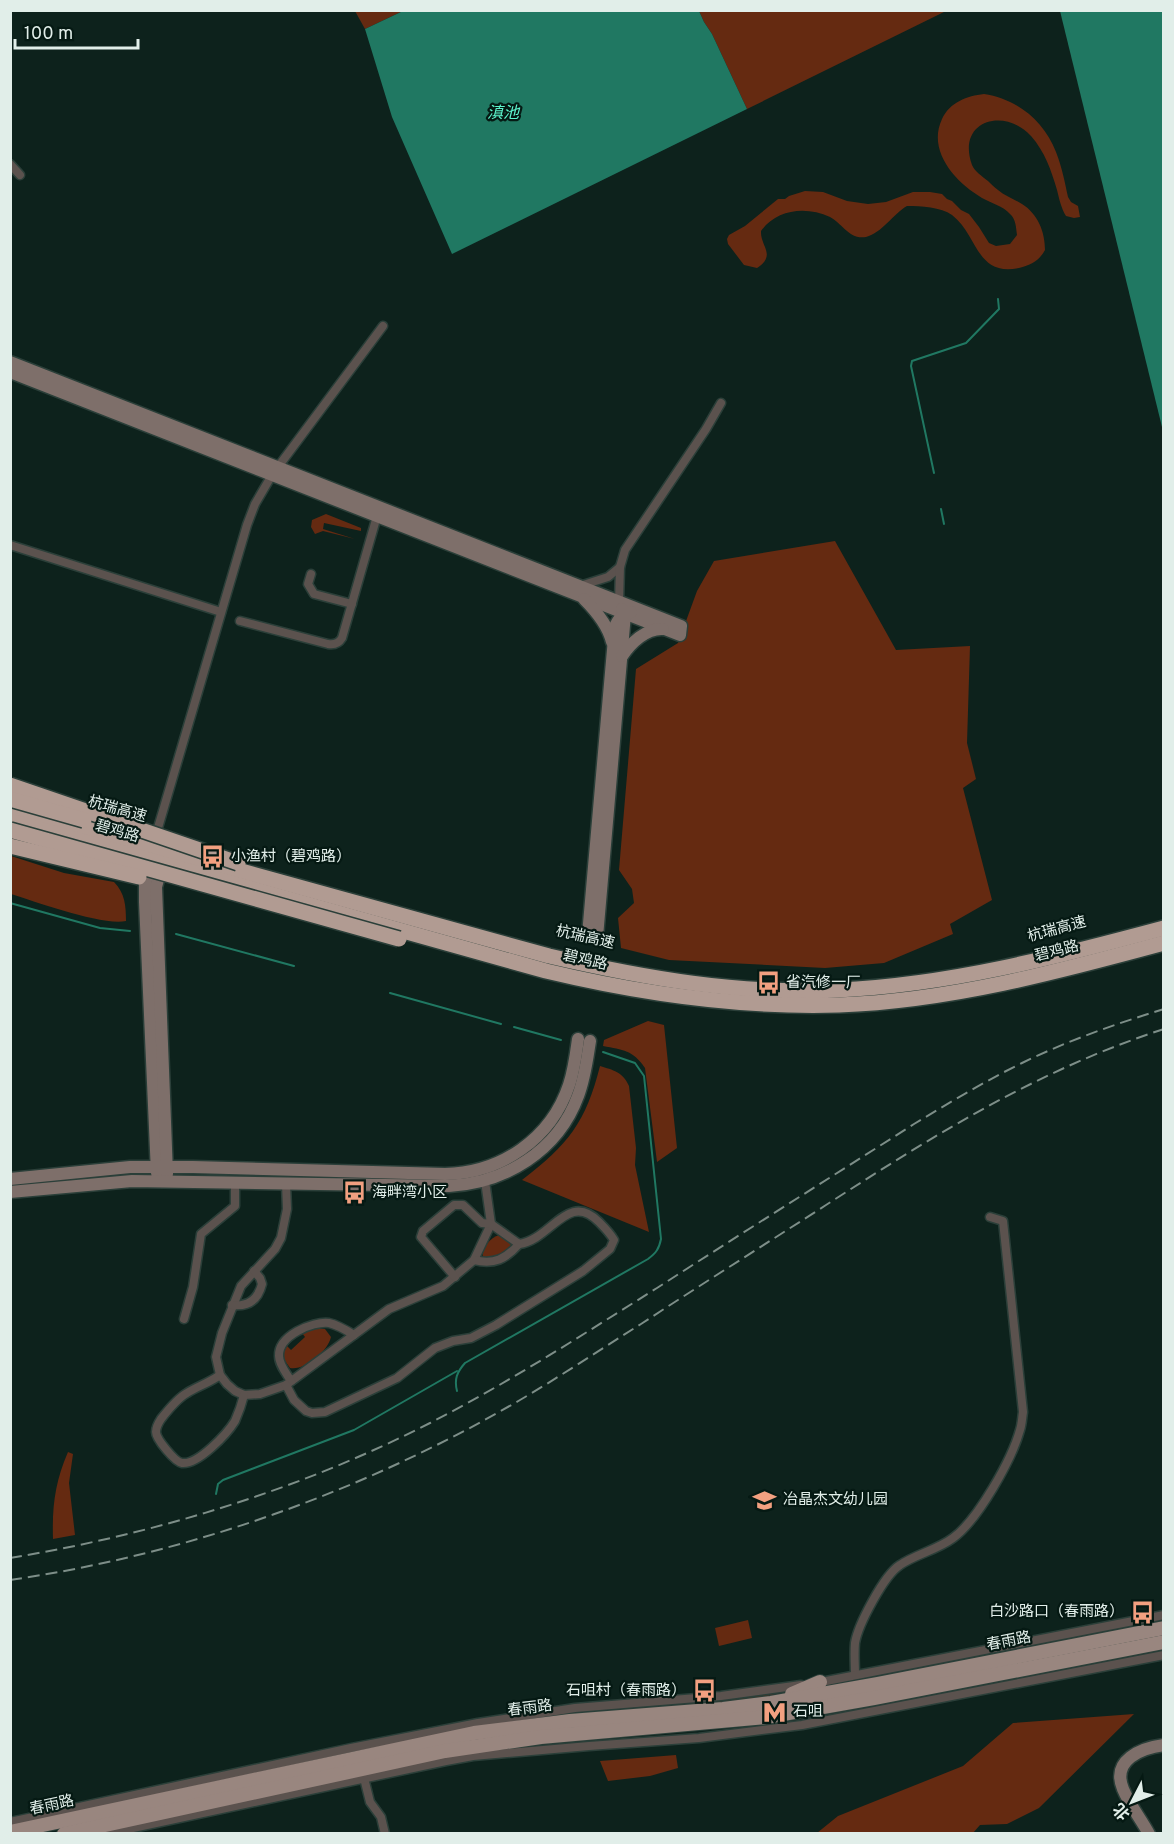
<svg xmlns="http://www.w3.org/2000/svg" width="1174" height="1844" font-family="Overpass,'Noto Sans SC',sans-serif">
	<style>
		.green { fill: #652a11 }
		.water { fill: #207862 }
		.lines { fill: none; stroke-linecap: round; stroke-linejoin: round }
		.stream { stroke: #207862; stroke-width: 2 }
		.street-casing { stroke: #2b3f39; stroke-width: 11 }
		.secondary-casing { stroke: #2b3f39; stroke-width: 15 }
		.primary-casing { stroke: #2b3f39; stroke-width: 16 }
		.highway-casing { stroke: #2b3f39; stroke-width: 18 }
		.street { stroke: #5b524e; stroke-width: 8 }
		.secondary { stroke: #7e6f6a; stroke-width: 12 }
		.primary { stroke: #99867f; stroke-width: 14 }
		.highway { stroke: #b19b92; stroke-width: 15 }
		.rail { stroke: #7d8e88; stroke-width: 2; stroke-dasharray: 12 6; stroke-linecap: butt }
		.highway-bridge-casing { stroke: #2b3f39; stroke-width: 18; stroke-linecap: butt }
		.highway-bridge { stroke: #b19b92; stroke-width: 15 }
		.labels { text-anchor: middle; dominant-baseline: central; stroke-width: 4.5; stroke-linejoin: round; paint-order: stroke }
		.street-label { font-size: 15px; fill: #e1eee9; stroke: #051913 }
		.poi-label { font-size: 15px; fill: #e1eee9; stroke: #051913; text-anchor: start }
		.water-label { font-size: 16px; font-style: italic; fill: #5df5cd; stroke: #051913 }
	</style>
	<rect width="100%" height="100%" fill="#0d221c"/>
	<g class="green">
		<polygon points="355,11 403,11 365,29"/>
		<polygon points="699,11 946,11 747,109 712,34 704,22"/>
		<path d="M984 94C1017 99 1044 121 1056 152 1062 167 1065 183 1068 197L1071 202 1078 206 1080 217 1074 218 1066 216C1061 208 1059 198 1057 190 1051 170 1045 152 1031 136 1005 107 956 120 972 165 975 172 982 176 988 181 991 184 994 187 998 190 1005 196 1014 199 1022 204 1038 214 1045 232 1045 250 1039 261 1031 265 1019 268 976 277 978 235 952 215 941 207 921 206 907 206 893 214 882 233 866 237 849 240 842 223 830 217 806 206 777 209 761 231 760 246 777 255 757 268L744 265 728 244 727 239 729 235 745 226 778 199H785L789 196 805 191 823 192 847 201 868 204 886 202 913 192H930L942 194 947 199 952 201 961 210 969 214 979 227 989 243 996 246 1010 244 1017 235C1016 228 1016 219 1010 214 1003 206 991 203 982 198 955 182 927 151 942 119 950 102 967 96 984 94Z"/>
		<polygon points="326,514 361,528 361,531 324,523 323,529 355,539 323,531 315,534 311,527 312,520"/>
		<polygon points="835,541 896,650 970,646 967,743 976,779 963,788 992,900 950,924 953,934 884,963 825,968 669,960 621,948 618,918 634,903 632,889 619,870 636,669 678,643 697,591 714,561"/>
		<path d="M11 856 64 873 114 882C125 893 126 906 126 921 102 926 37 902 11 894Z"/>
		<path d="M648 1021 664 1025 677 1148 657 1162 645 1068C633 1050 623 1050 603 1046L604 1040Z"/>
		<path d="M600 1066C613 1070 623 1072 629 1086L636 1148 635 1165 649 1232 522 1180C568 1145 586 1122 600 1066Z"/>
		<path d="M499 1235 509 1240 512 1245 511 1250 499 1258H483C481 1248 490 1238 499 1235Z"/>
		<path d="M311 1328 325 1329 331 1337C328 1351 305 1371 290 1368L283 1358 282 1354 287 1346 291 1350 305 1337 302 1333Z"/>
		<path d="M68 1452 73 1454 69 1483 75 1535 53 1539C52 1506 55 1482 68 1452Z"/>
		<polygon points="1163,1617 1163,1622 817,1689 831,1683"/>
		<polygon points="748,1620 752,1638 719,1646 715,1628"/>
		<polygon points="778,1692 779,1693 761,1698 724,1703 575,1713 574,1711"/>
		<polygon points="1134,1714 1039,1808 1007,1824 980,1825 973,1833 817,1833 838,1816 963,1766 1013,1723"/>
		<polygon points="676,1755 678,1768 650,1776 608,1781 600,1761"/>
	</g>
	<g class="water">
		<polygon points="403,11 699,11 704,22 712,34 747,109 452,254 392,117 365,29"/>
		<polygon points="1060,11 1163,11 1163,431"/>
	</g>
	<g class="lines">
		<g class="stream">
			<polyline points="934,473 911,366 912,361 966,343 999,309 998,299"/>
			<polyline points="941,509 944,524"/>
			<polyline points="10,903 100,928 130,931"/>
			<polyline points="176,934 294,966"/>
			<polyline points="390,993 501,1024"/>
			<polyline points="514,1027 561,1040"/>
			<path d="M457 1391C454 1379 457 1372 465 1363L648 1259C656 1253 659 1249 661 1239L644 1076 635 1063 603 1052"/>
			<polyline points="216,1494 218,1484 223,1480 354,1430 457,1371"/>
		</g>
		<defs>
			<g id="street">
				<polyline points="10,164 20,175"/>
				<polyline points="10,545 221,612"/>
				<polyline points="311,574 308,584 314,594 352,604"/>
				<polyline points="580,586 608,577 620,567"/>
				<polyline points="619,602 620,567 625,550 706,429 721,403"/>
				<path d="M240 621 328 644C334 645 339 643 342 638L377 516"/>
				<polyline points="155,838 247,525 255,504 272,475 383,326"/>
				<polyline points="286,1184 287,1209 281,1238 275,1249 241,1286 222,1333 216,1357 220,1375 227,1384 235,1391 244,1395 260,1394 286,1385 389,1309 443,1286 474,1260 491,1224 485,1181"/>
				<path d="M474 1260C494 1265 506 1259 519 1244"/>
				<path d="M232 1305C248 1307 258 1300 262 1284L260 1278 254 1271"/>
				<polyline points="184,1319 193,1287 201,1234 235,1206 235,1182"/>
				<path d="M220 1375C209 1383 198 1386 187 1393 178 1398 168 1410 161 1419 159 1422 156 1427 156 1432 156 1439 175 1462 182 1463 198 1465 227 1434 235 1421 239 1412 242 1403 244 1395"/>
				<path d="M291 1381C287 1374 279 1365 279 1356 278 1336 312 1321 329 1323 338 1325 346 1330 354 1335"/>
				<path d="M286 1385 294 1400 306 1411 312 1413 325 1412 397 1378 435 1348 453 1341 471 1338 496 1325 583 1271 610 1249 614 1240C610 1233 605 1228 599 1222 568 1190 551 1240 519 1244L491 1224 482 1223 463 1205H454L423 1231 421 1237 455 1277"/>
				<path d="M855 1675C855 1665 854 1654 855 1643 858 1625 884 1575 900 1565 916 1554 937 1550 953 1538 978 1520 1012 1459 1020 1430 1022 1424 1022 1418 1023 1412L1003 1221 990 1217"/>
				<polyline points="816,1683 1164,1615"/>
				<polyline points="364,1778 370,1802 381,1817 385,1834"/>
				<polyline points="10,1822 351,1748 478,1723 575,1708 721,1696 801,1685"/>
				<polyline points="105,1834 446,1761 473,1756 589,1746 699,1738 802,1725 1164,1655"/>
			</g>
			<g id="secondary">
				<polyline points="10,362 681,626 680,635 10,372"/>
				<path d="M584 599C596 611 608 625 612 642"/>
				<path d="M622 609 625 614 597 937 588 935 615 627C618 618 623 614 631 612"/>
				<path d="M622 656C631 643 646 628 663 629"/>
				<polyline points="152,862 145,883 145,902 157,1173"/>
				<polyline points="162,865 156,887 167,1174"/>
				<path d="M10 1179 130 1167H193L445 1174C501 1173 551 1139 569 1085 574 1070 576 1054 578 1039"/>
				<path d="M10 1192 132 1181 449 1186C505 1183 558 1151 578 1096 585 1078 587 1060 590 1041"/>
				<path d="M1149 1834C1141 1819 1129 1804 1123 1789 1111 1760 1141 1748 1164 1745"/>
			</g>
			<g id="primary">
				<polyline points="792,1694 820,1682"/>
				<polyline points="10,1832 474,1733 570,1721 723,1709 771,1703 878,1684 1164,1628"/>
				<polyline points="64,1834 445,1751 541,1737 766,1717 874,1698 1164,1642"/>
			</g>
			<g id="highway">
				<path d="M10 807 549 956C644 978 740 995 838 990 949 985 1056 957 1164 928"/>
				<path d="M10 821 546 971C642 994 740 1008 839 1005 949 1001 1057 972 1164 943"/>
			</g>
		</defs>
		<use href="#street" class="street-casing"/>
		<use href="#secondary" class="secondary-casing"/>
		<use href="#primary" class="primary-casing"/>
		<use href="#highway" class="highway-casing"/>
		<use href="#street" class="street"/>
		<use href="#secondary" class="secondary"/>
		<use href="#primary" class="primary"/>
		<use href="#highway" class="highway"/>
		<g class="rail">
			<path d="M10 1558C155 1534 299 1490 430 1423 508 1383 582 1335 657 1288 742 1233 828 1179 914 1124 949 1103 985 1081 1022 1063 1067 1041 1115 1024 1164 1009"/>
			<path d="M10 1580C189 1554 364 1491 520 1400 561 1376 601 1349 641 1324 702 1284 764 1245 826 1205 936 1134 1038 1070 1164 1029"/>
		</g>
		<defs>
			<g id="highway-bridge">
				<polyline points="10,785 238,863"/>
				<polyline points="10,799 84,820"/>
				<polyline points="10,830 399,939"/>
				<polyline points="10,846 139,877"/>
			</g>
		</defs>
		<use href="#highway-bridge" class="highway-bridge-casing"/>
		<use href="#highway-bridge" class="highway-bridge"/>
	</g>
	<defs>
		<symbol id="bus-bare" viewBox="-9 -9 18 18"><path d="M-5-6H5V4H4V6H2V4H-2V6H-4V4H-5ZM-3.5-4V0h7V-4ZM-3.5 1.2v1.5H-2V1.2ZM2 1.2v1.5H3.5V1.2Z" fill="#f2a080" stroke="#051913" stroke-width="2.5" paint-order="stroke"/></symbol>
		<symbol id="school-bare" viewBox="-9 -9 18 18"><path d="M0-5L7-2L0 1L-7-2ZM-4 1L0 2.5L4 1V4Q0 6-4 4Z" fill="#f2a080" stroke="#051913" stroke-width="2.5" paint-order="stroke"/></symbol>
		<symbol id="metro-bare" viewBox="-9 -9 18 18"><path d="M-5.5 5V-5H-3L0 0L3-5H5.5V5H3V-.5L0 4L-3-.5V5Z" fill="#f2a080" stroke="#051913" stroke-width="2.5" paint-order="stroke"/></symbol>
	</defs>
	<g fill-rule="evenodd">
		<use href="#bus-bare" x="196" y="840" width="33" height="33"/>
		<use href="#bus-bare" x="752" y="966" width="33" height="33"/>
		<use href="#bus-bare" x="338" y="1176" width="33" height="33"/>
		<use href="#school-bare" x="748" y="1484" width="33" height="33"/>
		<use href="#bus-bare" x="1126" y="1596" width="33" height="33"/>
		<use href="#bus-bare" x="688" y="1674" width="33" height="33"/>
		<use href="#metro-bare" x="758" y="1696" width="33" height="33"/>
	</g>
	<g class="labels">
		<g class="street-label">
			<text transform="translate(117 810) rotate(16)">杭瑞高速</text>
			<text transform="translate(117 832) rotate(16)">碧鸡路</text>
			<text transform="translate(1057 930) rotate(-15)">杭瑞高速</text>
			<text transform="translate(585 938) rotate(13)">杭瑞高速</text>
			<text transform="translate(1057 952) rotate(-14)">碧鸡路</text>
			<text transform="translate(585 961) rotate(13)">碧鸡路</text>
			<text transform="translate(1009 1642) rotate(-11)">春雨路</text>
			<text transform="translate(530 1709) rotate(-7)">春雨路</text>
			<text transform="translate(52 1806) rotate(-12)">春雨路</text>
		</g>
		<g class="poi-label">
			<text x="231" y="857">小渔村（碧鸡路）</text>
			<text x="786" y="983">省汽修一厂</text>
			<text x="372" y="1193">海畔湾小区</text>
			<text x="783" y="1500">冶晶杰文幼儿园</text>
			<text x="1124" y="1612" text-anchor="end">白沙路口（春雨路）</text>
			<text x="686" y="1691" text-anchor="end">石咀村（春雨路）</text>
			<text x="793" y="1712">石咀</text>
		</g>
		<g class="water-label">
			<text x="503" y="114">滇池</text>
		</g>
	</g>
	<rect width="1174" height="1844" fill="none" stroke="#e1eee9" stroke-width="24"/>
	<g transform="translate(1132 1802) rotate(228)" stroke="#051913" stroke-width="4.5" paint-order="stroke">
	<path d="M0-4.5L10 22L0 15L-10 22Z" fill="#e1eee9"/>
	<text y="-9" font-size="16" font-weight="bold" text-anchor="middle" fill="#e1eee9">北</text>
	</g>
	<path d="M15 39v9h123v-9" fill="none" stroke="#e1eee9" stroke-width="3"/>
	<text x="24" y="39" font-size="18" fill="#e1eee9" stroke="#051913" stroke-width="4.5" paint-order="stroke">100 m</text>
</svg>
